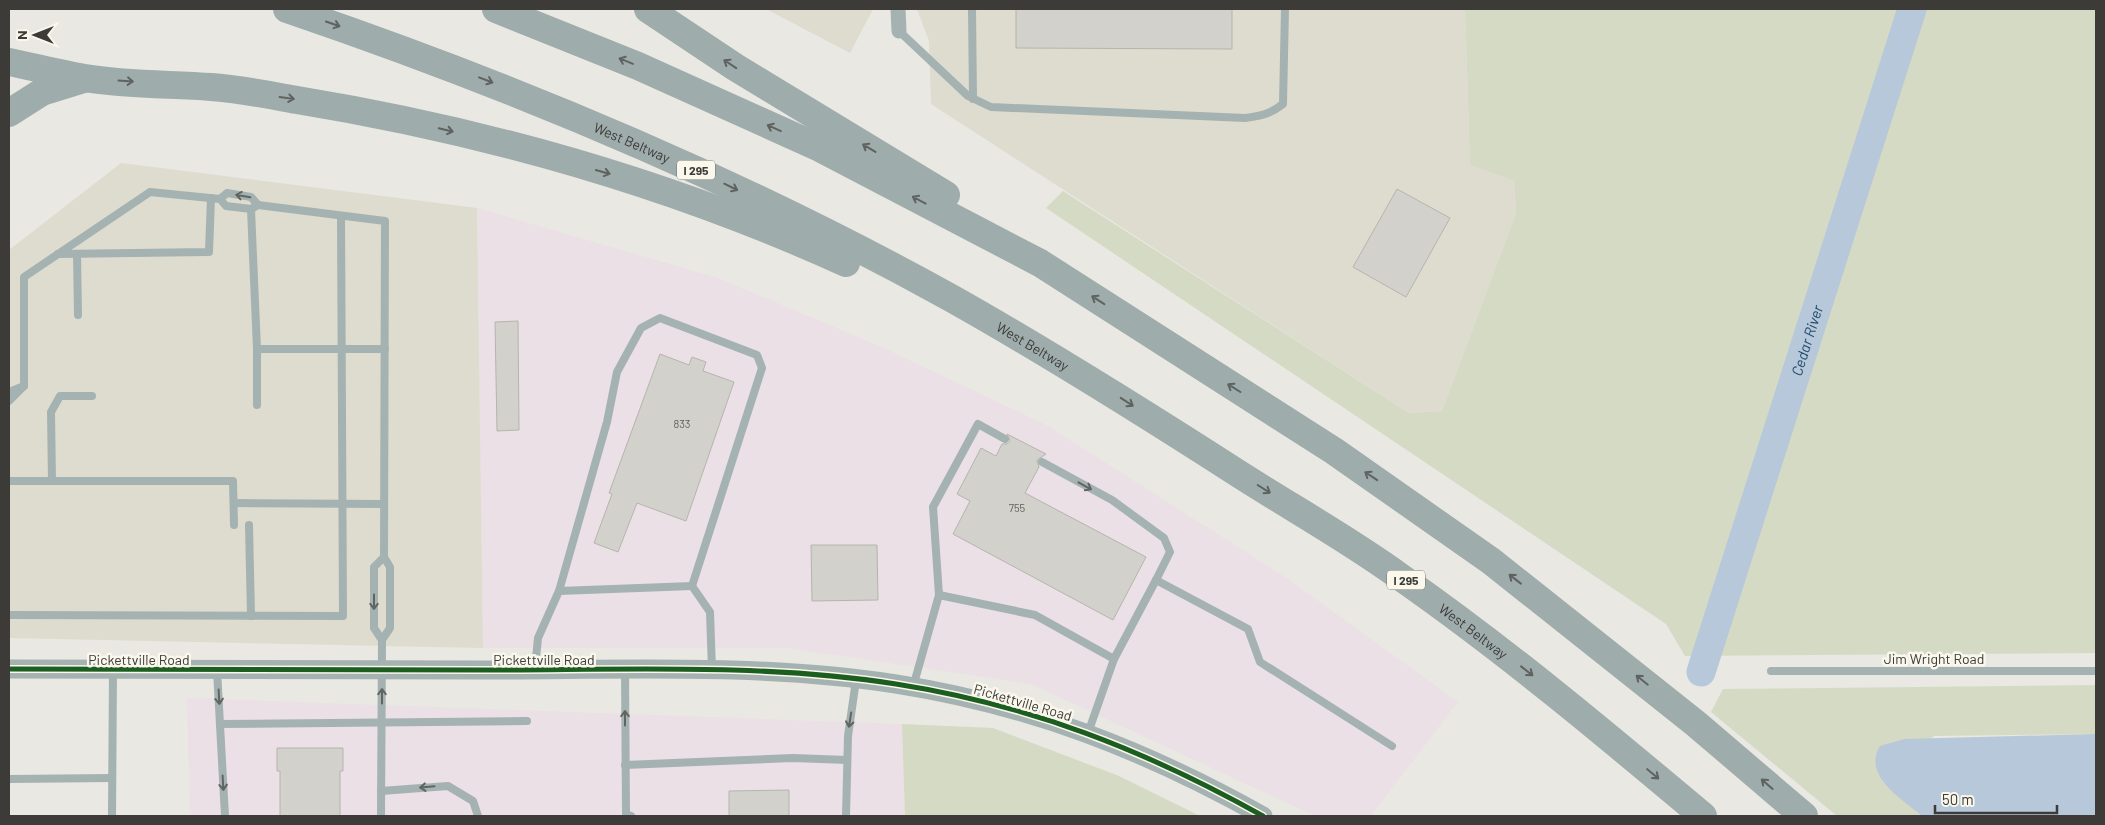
<svg xmlns="http://www.w3.org/2000/svg" width="2105" height="825" font-family="Barlow,sans-serif">
	<style>
		.commercial { fill: #ebe0e6 }
		.built { fill: #dedccf }
		.green { fill: #d5dac5 }
		.water { fill: #b6c8d9 }
		.lines { fill: none; stroke-linecap: round; stroke-linejoin: round }
		.river { stroke: #b6c8d9; stroke-width: 29 }
		.building { fill: #d2d1cc; stroke: #b5b4af }
		.service { stroke: #a5b2b2; stroke-width: 8 }
		.minor { stroke: #a5b2b2; stroke-width: 15 }
		.tertiary { stroke: #a5b2b2; stroke-width: 19 }
		.motorway { stroke: #9eacab; stroke-width: 28 }
		.cycleway-casing { stroke: #faf7ec; stroke-width: 8 }
		.cycleway { stroke: #1b5e20; stroke-width: 5 }
		.oneway { stroke: #5e6360 }
		.oneway2 { stroke: #616562 }
		.labels { text-anchor: middle; dominant-baseline: central; stroke-width: 5; stroke-linejoin: round; paint-order: stroke }
		.number-label { font-size: 11px; fill: #62615d }
		.shield { fill: #faf7ec; stroke: #75736d; stroke-width: 1 }
		.shield-label { font-size: 12px; font-weight: bold; fill: #3c3b37 }
		.street-label { font-size: 14px; fill: #3c3b37; stroke: #faf7ec }
		.water-label { font-size: 15px; font-style: italic; fill: #214b6f; stroke: #faf7ec }
	</style>
	<rect width="100%" height="100%" fill="#e9e8e2"/>
	<g class="commercial">
		<polygon points="477,208 718,278 886,349 1048,426 1288,579 1458,702 1371,816 1315,816 1031,684 787,648 483,648"/>
		<polygon points="187,698 902,724 905,816 190,816"/>
	</g>
	<g class="built">
		<polygon points="766,9 873,9 850,53"/>
		<polygon points="917,9 1465,9 1470,165 1514,181 1516,213 1442,411 1409,413 931,104 929,41"/>
		<polygon points="121,163 477,208 483,648 9,638 9,250"/>
	</g>
	<g class="green">
		<polygon points="1465,9 2096,9 2096,653 1685,656 1666,624 1046,208 1063,191 1409,413 1442,411 1516,213 1514,181 1470,165"/>
		<polygon points="2096,685 2096,734 1934,736 1882,781 1922,816 1837,816 1711,712 1723,689"/>
		<polygon points="902,724 993,728 1119,776 1200,816 905,816"/>
	</g>
	<path class="water" d="M2096 734V816H1922C1902 799 1862 776 1880 746L1905 739Z"/>
	<g class="lines">
		<path class="river" id="s1" d="M1701 672 1912 9"/>
	</g>
	<g class="building">
		<polygon points="1016,9 1232,9 1232,49 1016,48"/>
		<polygon points="1397,189 1450,218 1406,297 1353,267"/>
		<polygon points="518,321 519,430 497,431 495,322"/>
		<polygon points="660,354 689,365 692,357 706,362 703,371 734,382 686,521 637,503 618,552 594,543 612,494 609,493"/>
		<polygon points="1007,434 1046,454 1037,460 1039,467 1025,493 1146,557 1113,620 953,534 970,501 957,494 981,448 996,456 1002,444 1007,444 1010,441"/>
		<polygon points="811,545 877,545 878,600 812,601"/>
		<polygon points="277,748 343,748 343,771 340,771 340,816 280,816 280,771 277,771"/>
		<polygon points="789,790 789,816 729,816 729,791"/>
	</g>
	<g class="lines">
		<g class="service">
			<polyline points="972,9 973,99"/>
			<path d="M899 31 968 96 991 107 1245 118C1261 116 1270 114 1283 104L1285 9"/>
			<polyline points="258,205 385,221 384,557 390,567 390,628 382,640 374,628 374,567 384,557"/>
			<polyline points="251,209 257,349"/>
			<polyline points="58,254 209,252 211,198"/>
			<polyline points="77,254 78,315"/>
			<polyline points="24,386 24,277 150,192 220,199 227,193 251,197 258,205 251,209 226,206 220,199"/>
			<polyline points="9,392 24,386 9,401"/>
			<polyline points="257,405 257,349 385,349"/>
			<polyline points="1042,462 1112,500 1164,538 1170,552 1156,580"/>
			<polyline points="9,481 233,481 234,525"/>
			<polyline points="52,481 51,412 60,396 92,396"/>
			<polyline points="234,503 384,504"/>
			<polyline points="249,525 251,616"/>
			<polyline points="559,591 692,586"/>
			<polyline points="939,595 933,507 978,424 1005,439"/>
			<polyline points="9,615 343,616 341,216"/>
			<polyline points="1114,659 1156,580 1248,629 1260,662 1392,746"/>
			<polyline points="535,668 538,638 559,591 607,422 617,372 641,328 660,318 757,355 762,368 692,586 710,612 712,670"/>
			<polyline points="217,670 225,816"/>
			<polyline points="625,670 626,814 631,816"/>
			<polyline points="1771,671 2096,671"/>
			<polyline points="913,687 939,595 1035,615 1114,659 1088,733"/>
			<polyline points="220,724 527,721"/>
			<polyline points="625,765 793,758 847,760"/>
			<polyline points="9,779 112,778"/>
			<polyline points="381,791 448,786 473,801 478,816"/>
			<polyline points="112,816 113,671"/>
			<polyline points="381,816 382,640"/>
			<polyline points="846,816 848,736 856,680"/>
		</g>
		<polyline class="minor" points="898,9 899,31"/>
		<path class="tertiary" d="M9 669C167 670 326 670 485 670 620 670 763 663 896 684 1030 705 1145 750 1263 816"/>
		<g class="motorway">
			<path id="s2" d="M287 9C516 87 740 181 951 298 1049 353 1144 413 1239 474 1292 508 1348 539 1399 576 1505 650 1604 733 1703 816"/>
			<polyline points="496,9 638,66 820,148 1040,263 1334,451 1491,561 1695,723 1804,816"/>
			<polyline points="648,9 735,67 946,195"/>
			<path d="M9 62C34 67 60 74 85 78 126 85 170 84 211 87 240 89 269 95 297 100 486 131 672 184 846 263"/>
			<polyline points="9,113 42,92 84,79"/>
		</g>
		<defs>
			<path id="cycleway" d="M9 669C167 670 326 670 485 670 620 670 763 663 896 684 1030 705 1145 750 1263 816"/>
		</defs>
		<use href="#cycleway" class="cycleway-casing"/>
		<use href="#cycleway" class="cycleway"/>
	</g>
	<defs><path id="oneway-shaft" d="M-6 0H5M1.5-3L5.5 0L1.5 3" fill="none" stroke-width="1.6" stroke-linecap="round" stroke-linejoin="round" transform="scale(1.25)"/></defs>
	<g class="oneway">
		<use href="#oneway-shaft" transform="translate(333 24) rotate(19)"/>
		<use href="#oneway-shaft" transform="translate(626 61) rotate(-158)"/>
		<use href="#oneway-shaft" transform="translate(730 64) rotate(-146)"/>
		<use href="#oneway-shaft" transform="translate(486 80) rotate(21)"/>
		<use href="#oneway-shaft" transform="translate(126 81) rotate(4)"/>
		<use href="#oneway-shaft" transform="translate(287 98) rotate(8)"/>
		<use href="#oneway-shaft" transform="translate(774 128) rotate(-156)"/>
		<use href="#oneway-shaft" transform="translate(446 130) rotate(13)"/>
		<use href="#oneway-shaft" transform="translate(869 148) rotate(-149)"/>
		<use href="#oneway-shaft" transform="translate(603 172) rotate(16)"/>
		<use href="#oneway-shaft" transform="translate(731 187) rotate(26)"/>
		<use href="#oneway-shaft" transform="translate(919 200) rotate(-152)"/>
		<use href="#oneway-shaft" transform="translate(1098 300) rotate(-147)"/>
		<use href="#oneway-shaft" transform="translate(1234 388) rotate(-148)"/>
		<use href="#oneway-shaft" transform="translate(1127 402) rotate(33)"/>
		<use href="#oneway-shaft" transform="translate(1371 476) rotate(-146)"/>
		<use href="#oneway-shaft" transform="translate(1264 489) rotate(32)"/>
		<use href="#oneway-shaft" transform="translate(1515 579) rotate(-142)"/>
		<use href="#oneway-shaft" transform="translate(1527 671) rotate(38)"/>
		<use href="#oneway-shaft" transform="translate(1642 680) rotate(-141)"/>
		<use href="#oneway-shaft" transform="translate(1653 774) rotate(40)"/>
		<use href="#oneway-shaft" transform="translate(1767 784) rotate(-139)"/>
	</g>
	<g class="oneway2">
		<use href="#oneway-shaft" transform="translate(243 196) rotate(-170)"/>
		<use href="#oneway-shaft" transform="translate(1085 486) rotate(29)"/>
		<use href="#oneway-shaft" transform="translate(374 602) rotate(90)"/>
		<use href="#oneway-shaft" transform="translate(382 696) rotate(-90)"/>
		<use href="#oneway-shaft" transform="translate(219 697) rotate(87)"/>
		<use href="#oneway-shaft" transform="translate(625 718) rotate(-90)"/>
		<use href="#oneway-shaft" transform="translate(850 720) rotate(99)"/>
		<use href="#oneway-shaft" transform="translate(223 783) rotate(87)"/>
		<use href="#oneway-shaft" transform="translate(427 787) rotate(175)"/>
	</g>
	<g class="labels">
		<g class="number-label">
			<text x="682" y="423">833</text>
			<text x="1017" y="507">755</text>
		</g>
		<g class="shield">
			<rect x="677" y="160.5" width="38" height="19" rx="4"/>
			<rect x="1387" y="570.5" width="38" height="19" rx="4"/>
		</g>
		<g class="shield-label">
			<text x="696" y="170">I 295</text>
			<text x="1406" y="580">I 295</text>
		</g>
		<g class="street-label">
			<text stroke="none"><textPath href="#s2" startOffset="370">West Beltway</textPath></text>
			<text stroke="none"><textPath href="#s2" startOffset="820">West Beltway</textPath></text>
			<text stroke="none"><textPath href="#s2" startOffset="1345">West Beltway</textPath></text>
			<text x="1934" y="658">Jim Wright Road</text>
			<text x="139" y="659">Pickettville Road</text>
			<text x="544" y="659">Pickettville Road</text>
			<text transform="translate(1023 702) rotate(16)">Pickettville Road</text>
		</g>
		<g class="water-label">
			<text stroke="none"><textPath href="#s1" startOffset="348">Cedar River</textPath></text>
		</g>
	</g>
	<rect width="2105" height="825" fill="none" stroke="#3c3b37" stroke-width="20"/>
	<g transform="translate(35 35) rotate(270)" stroke="#faf7ec" stroke-width="4" paint-order="stroke">
	<path d="M0-4L9 19L0 12L-9 19Z" fill="#3c3b37"/>
	<text y="-8" font-size="14" font-weight="bold" text-anchor="middle" fill="#3c3b37">N</text>
	</g>
	<path d="M1935 805v8h122v-8" fill="none" stroke="#3c3b37" stroke-width="2.5"/>
	<text x="1942" y="805" font-size="15" fill="#3c3b37" stroke="#faf7ec" stroke-width="4" paint-order="stroke">50 m</text>
</svg>
